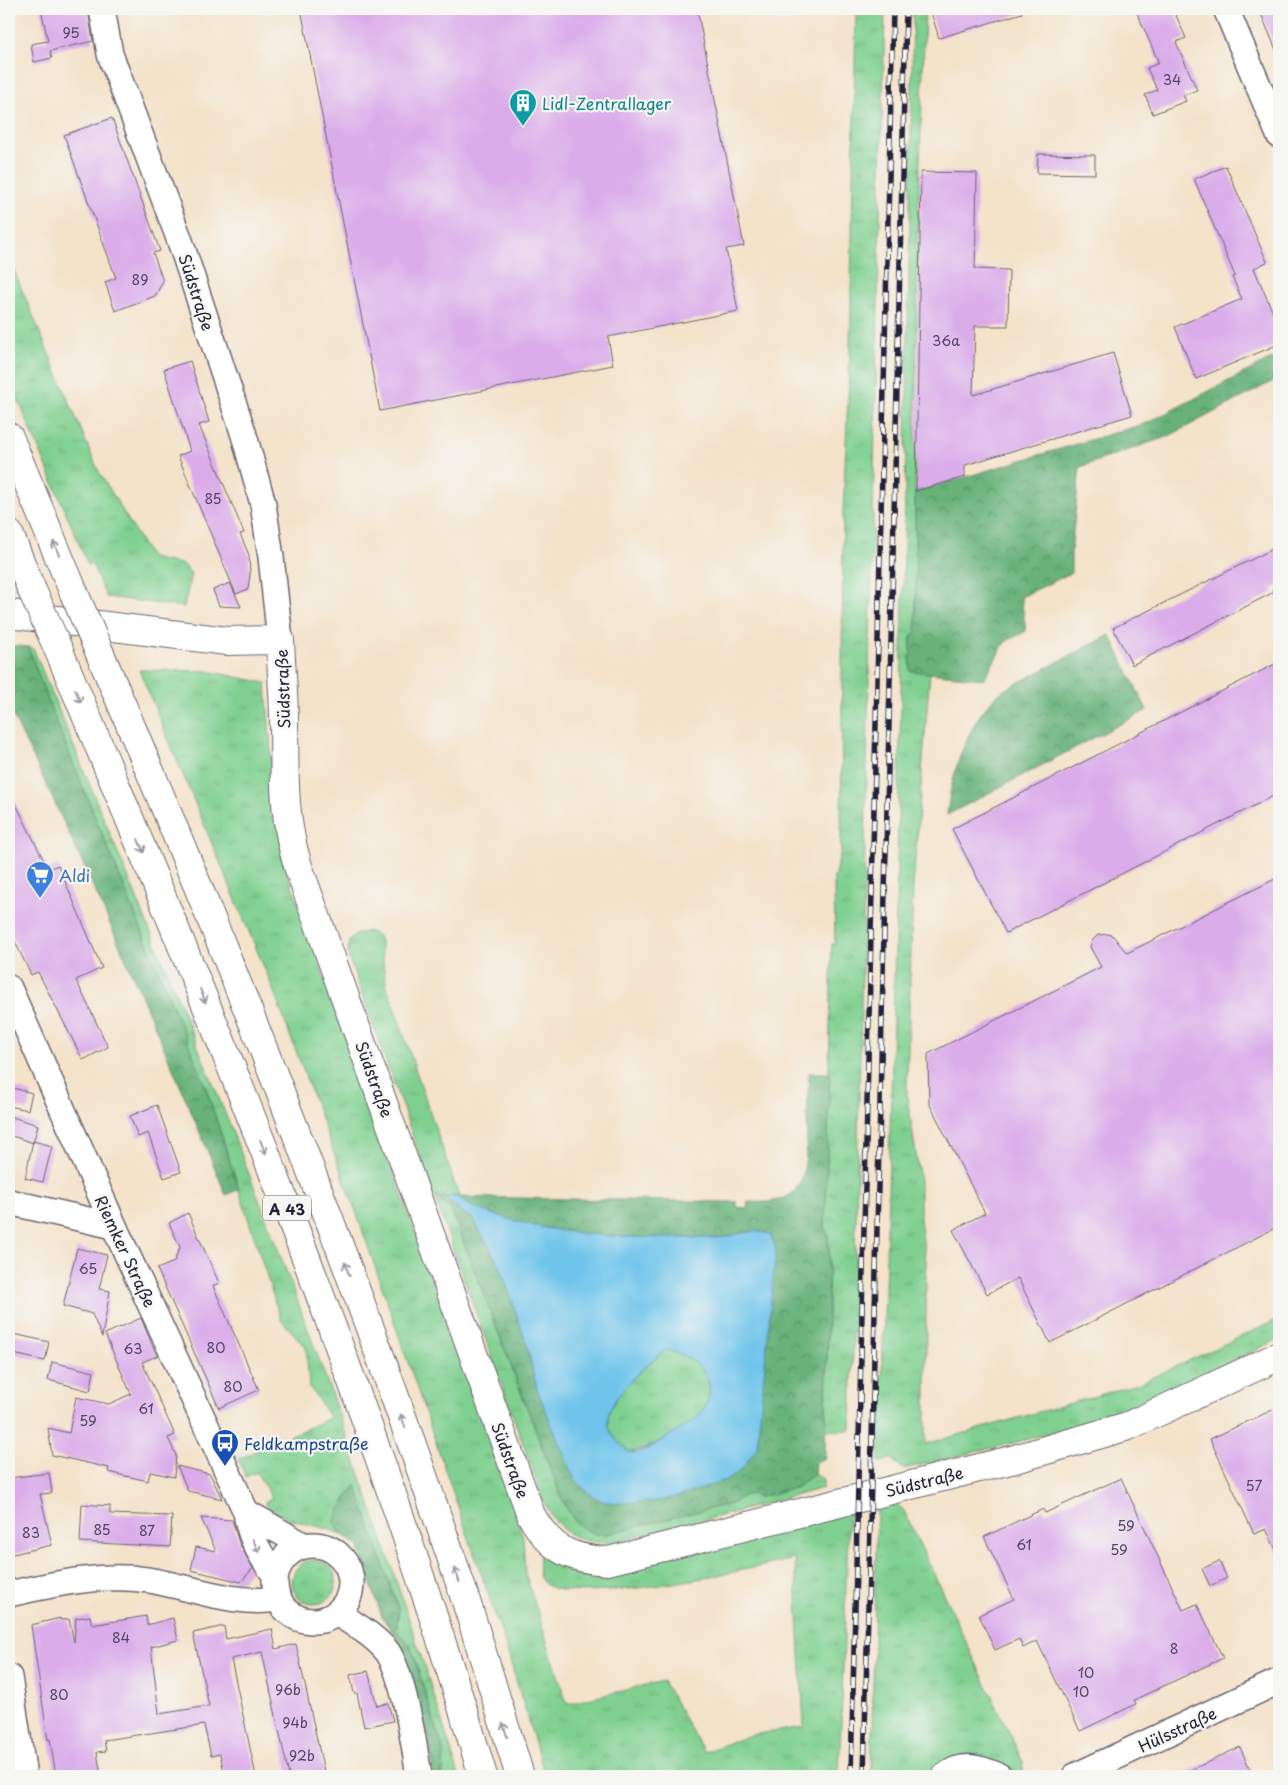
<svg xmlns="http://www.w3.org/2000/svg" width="1288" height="1785" font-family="'Playpen Sans',sans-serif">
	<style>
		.grass { fill: url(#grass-tufts); stroke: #507966 }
		.forest { fill: url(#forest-crowns); stroke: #446a5a }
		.water { fill: #6ec4eb; stroke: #487393; fill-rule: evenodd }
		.building { fill: #daacea }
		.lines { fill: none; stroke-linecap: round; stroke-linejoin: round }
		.street-casing { stroke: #6c656d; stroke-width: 28 }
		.secondary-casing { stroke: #6c656d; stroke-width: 30 }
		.highway-casing { stroke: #6c656d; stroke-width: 30 }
		.street { stroke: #fff; stroke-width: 25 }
		.secondary { stroke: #fff; stroke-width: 28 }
		.highway { stroke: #fff; stroke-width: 28 }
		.rail-casing { stroke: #22223b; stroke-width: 5.5 }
		.rail { stroke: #f6f6f2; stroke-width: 4; stroke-dasharray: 11; stroke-linecap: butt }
		.highway-bridge-casing { stroke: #6c656d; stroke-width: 30; stroke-linecap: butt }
		.highway-bridge { stroke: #fff; stroke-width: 28 }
		.oneway { stroke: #9c9ca7 }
		.labels { text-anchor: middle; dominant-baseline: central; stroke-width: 4.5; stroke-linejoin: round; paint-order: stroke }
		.number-label { font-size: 14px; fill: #504467 }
		.shield { fill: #f6f6f2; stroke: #626272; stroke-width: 1 }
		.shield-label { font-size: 15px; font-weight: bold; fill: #22223b }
		.culture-label { font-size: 16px; fill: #0d838f; stroke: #f6f6f2; text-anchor: start }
		.street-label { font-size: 16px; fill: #22223b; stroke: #f6f6f2 }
		.shop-label { font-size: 16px; fill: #366cbe; stroke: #f6f6f2; text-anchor: start }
		.transit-label { font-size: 16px; fill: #164399; stroke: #f6f6f2; text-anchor: start }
	</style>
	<defs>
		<pattern id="grass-tufts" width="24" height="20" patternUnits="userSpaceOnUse" patternTransform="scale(1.25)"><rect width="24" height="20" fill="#7fd090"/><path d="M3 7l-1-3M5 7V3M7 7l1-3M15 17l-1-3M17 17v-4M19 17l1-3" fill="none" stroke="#6db27d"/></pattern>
		<pattern id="forest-crowns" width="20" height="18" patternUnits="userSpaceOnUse" patternTransform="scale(1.25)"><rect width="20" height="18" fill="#67b27a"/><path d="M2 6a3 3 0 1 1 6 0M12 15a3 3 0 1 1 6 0" fill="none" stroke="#549065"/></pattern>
	</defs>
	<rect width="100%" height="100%" fill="#f6f6f2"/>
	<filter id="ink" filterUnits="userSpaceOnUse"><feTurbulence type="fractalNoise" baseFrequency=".02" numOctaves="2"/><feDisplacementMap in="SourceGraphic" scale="10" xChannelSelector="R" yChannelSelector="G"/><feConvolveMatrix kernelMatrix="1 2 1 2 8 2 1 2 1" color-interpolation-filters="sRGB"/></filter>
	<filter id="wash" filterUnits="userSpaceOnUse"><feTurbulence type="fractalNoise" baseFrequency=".0096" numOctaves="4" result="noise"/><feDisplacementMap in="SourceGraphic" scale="20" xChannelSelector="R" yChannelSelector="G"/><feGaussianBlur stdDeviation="1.12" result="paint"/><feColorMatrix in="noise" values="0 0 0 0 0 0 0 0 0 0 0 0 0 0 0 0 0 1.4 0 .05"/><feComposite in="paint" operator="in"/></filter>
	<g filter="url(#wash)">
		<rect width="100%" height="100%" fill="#f4e2c9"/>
		<g class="grass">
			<polygon points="856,9 885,9 851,1430 826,1430 829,1250 828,1236 825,1229 832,944 835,944 834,878 841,850 843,512 850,350"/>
			<path d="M913 9H925L918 223 915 492 916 631 911 637V671L930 672 913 886 907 1080V1096L920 1180V1219L926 1262V1444L1138 1384 1279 1319V1339L1122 1413 1013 1443 903 1469 891 1459 879 1462C897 978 906 493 913 9Z"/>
			<polygon points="9,259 98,470 151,558 184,565 191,574 184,607 106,597 92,564 88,565 9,378"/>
			<path d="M28 647 33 648C97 803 162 958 225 1113 312 1331 390 1553 459 1776H442L444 1753 410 1644 396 1631 399 1611 356 1486 344 1501 338 1529 344 1536C317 1521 289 1527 264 1503L272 1498 256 1472 246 1477 238 1459 330 1418 309 1386 306 1347 281 1320 204 1082 53 714Z"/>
			<path d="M139 670 208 671 266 683 275 810 289 877 523 1536 525 1573 567 1704 663 1681 704 1752 751 1735 804 1727 795 1559C756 1567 565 1612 542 1581 535 1572 540 1557 542 1547L555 1559 849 1509 839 1776H545L503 1637 355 1209 269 979Z"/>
			<path d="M367 931 377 935 380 940 386 983 459 1197H436L451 1209 562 1499 733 1503C742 1496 749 1491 759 1497L797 1487 814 1474 823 1479V1488L732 1513 616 1542C578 1545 559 1534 543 1500L348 955 349 941 355 935Z"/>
			<path d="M666 1350C702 1358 726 1385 697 1419 690 1426 676 1431 667 1437 654 1444 644 1451 629 1452 620 1445 608 1433 608 1420 607 1398 649 1362 666 1350Z"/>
			<polygon points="896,1502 904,1511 1023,1762 1022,1774 976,1757 934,1776 871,1776 877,1503"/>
			<circle cx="314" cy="1582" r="22"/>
		</g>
		<g class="forest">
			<polygon points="1279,355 1279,378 1169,436 1080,467 1071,552 1071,573 1021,597 1026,631 1005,642 984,679 910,671 911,637 916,631 915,492 1147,423"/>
			<path d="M1110 635 1147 710 947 815C951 774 969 714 1004 690Z"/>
			<path d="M9 645 28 647 53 714 204 1082 239 1189 226 1195C158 1032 89 870 11 712L9 704Z"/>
			<path d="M809 1073H830L825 1229 828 1235 829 1250 825 1458 815 1462 814 1474 797 1487 759 1497C749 1491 742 1496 733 1503L603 1535C578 1532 573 1519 562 1499L451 1209 435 1197H446L456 1208 473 1219 500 1266 526 1342 537 1389 575 1479 681 1496 771 1235C750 1226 736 1238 715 1238 641 1238 567 1239 496 1215 484 1211 468 1207 459 1197L737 1202V1207L747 1208 748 1202C803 1205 805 1182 807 1135 807 1114 808 1094 809 1073Z"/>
			<polygon points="356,1485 399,1611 396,1631 410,1644 444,1753 442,1776 433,1776 429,1741 400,1648 397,1638 382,1617 358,1546 344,1536 334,1523 344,1501"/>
		</g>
		<path class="water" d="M446 1197H459C468 1207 484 1211 496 1215 567 1239 641 1238 715 1238 735 1238 750 1226 771 1235L776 1250 757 1448 742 1469 731 1478 681 1496 651 1502 613 1503 602 1501 587 1492 575 1479 569 1467 537 1389 526 1342 500 1266 473 1219 456 1208ZM666 1350C702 1357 725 1386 697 1418 693 1423 646 1450 640 1452 637 1453 632 1452 629 1452 620 1445 608 1433 608 1421 607 1398 649 1362 666 1350Z"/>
		<g id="blocks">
			<g class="building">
				<polygon points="41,9 88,9 93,41 50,51 52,58 34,62 31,44 48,41"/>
				<polygon points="301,9 697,9 744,246 726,249 738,311 608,337 613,365 380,411"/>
				<polygon points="930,9 1021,9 1022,13 939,38"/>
				<polygon points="1148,9 1173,9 1186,38 1176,42 1197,90 1183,95 1186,101 1153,114 1145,95 1157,90 1147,68 1159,63 1137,13"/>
				<polygon points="1259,9 1279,9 1279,57"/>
				<polygon points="112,118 160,251 153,253 163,281 155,296 115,311 105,282 116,278 64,135"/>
				<polygon points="1038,154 1095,155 1095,174 1037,173"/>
				<polygon points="1226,166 1267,262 1254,268 1279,327 1279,344 1196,379 1175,327 1242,299 1232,277 1235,276 1194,179"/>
				<polygon points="921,172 977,173 975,269 1009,270 1008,326 975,326 973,395 1113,353 1132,415 965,465 965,477 916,491"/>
				<polygon points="190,361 209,422 199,425 244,533 240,534 249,555 250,575 248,589 236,594 178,456 190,451 164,369"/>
				<polygon points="1279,546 1279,585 1272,589 1274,592 1132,665 1113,628"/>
				<polygon points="230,583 241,607 219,606 213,590"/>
				<polygon points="1279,662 1279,793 1006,933 952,829"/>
				<polygon points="9,790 48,869 58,865 102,968 76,980 108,1047 83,1060 38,972 31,975 9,929"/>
				<polygon points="1279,877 1279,1226 1050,1343 1018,1278 987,1294 953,1230 985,1213 929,1103 928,1054 1101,967 1090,947 1092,941 1098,935 1109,934 1113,936 1127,953"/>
				<polygon points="9,1087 32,1093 28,1110 9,1106"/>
				<polygon points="157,1105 181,1172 164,1178 148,1133 138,1137 130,1116"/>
				<polygon points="12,1117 38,1125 33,1143 9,1135"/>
				<polygon points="33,1141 52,1146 43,1182 25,1178"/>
				<polygon points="188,1213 219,1283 213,1286 259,1390 219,1408 157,1269 174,1262 180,1247 169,1223"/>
				<polygon points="77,1248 107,1255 99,1289 110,1291 102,1337 92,1314 63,1306"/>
				<polygon points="141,1318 157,1356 142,1362 175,1435 168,1438 176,1455 174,1477 150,1472 148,1481 108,1472 109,1468 52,1455 48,1428 69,1433 76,1397 109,1404 131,1394 105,1334"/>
				<polygon points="9,1333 49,1342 45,1361 9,1353"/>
				<polygon points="52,1362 94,1372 90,1391 48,1380"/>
				<polygon points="1279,1407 1279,1556 1266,1529 1254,1534 1210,1439"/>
				<polygon points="177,1466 210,1474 222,1499 188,1491"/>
				<polygon points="49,1473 52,1493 40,1494 52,1545 9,1555 9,1478"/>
				<polygon points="1121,1478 1183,1610 1197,1604 1223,1658 1134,1700 1136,1704 1080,1731 1037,1641 1023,1648 1019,1639 995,1650 979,1615 1014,1599 984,1537 1043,1509 1045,1513"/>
				<polygon points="82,1504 110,1506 110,1514 172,1516 170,1547 80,1542"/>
				<polygon points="201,1518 232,1520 239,1543 253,1568 241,1582 191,1570 196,1547 216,1551"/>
				<polygon points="1219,1561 1227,1578 1210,1586 1202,1569"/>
				<polygon points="90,1616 92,1625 146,1616 147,1625 173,1618 178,1640 151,1647 159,1714 209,1706 193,1633 224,1626 226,1639 272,1629 276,1649 296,1644 325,1776 289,1776 262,1652 231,1659 256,1776 225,1776 220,1754 211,1756 204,1725 104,1740 106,1751 97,1752 101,1776 56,1776 50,1739 48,1740 31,1625 60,1618 60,1620 69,1619 74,1642 76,1618"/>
				<polygon points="368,1671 377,1706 388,1703 393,1721 364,1727 357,1693 354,1693 350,1675"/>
				<polygon points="1240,1747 1253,1776 1178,1776"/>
			</g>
		</g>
	</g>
	<g filter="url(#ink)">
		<use href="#blocks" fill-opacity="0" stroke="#6c656d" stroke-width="1"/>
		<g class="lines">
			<defs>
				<g id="street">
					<polyline points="102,9 110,54 180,241 244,435 263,504 271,557 280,640"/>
					<polyline points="1226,9 1279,135"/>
					<path d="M9 988 114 1226 246 1512C249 1536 260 1556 275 1575"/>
					<polyline points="9,1202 114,1226"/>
					<polyline points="246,1512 303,1545"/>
					<circle cx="313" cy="1583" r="38"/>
					<path d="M9 1594C54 1584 101 1573 148 1580 192 1587 234 1606 279 1599"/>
					<path d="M337 1613C354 1624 373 1635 386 1650 403 1670 415 1749 419 1776"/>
					<polyline points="9,1677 24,1776"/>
					<path d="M945 1776C962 1762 981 1768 999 1776"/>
					<polyline points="1075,1776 1279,1681"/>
				</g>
				<path id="secondary" d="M9 614 227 641 280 640C281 667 284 694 284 721 285 772 282 816 298 866L531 1515C550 1549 569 1559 608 1561L1015 1459 1128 1426 1279 1356"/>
				<g id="highway">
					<polyline points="9,437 74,593"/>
					<polyline points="9,534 31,588"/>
					<path d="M59 651C215 1020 369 1391 483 1776"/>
					<path d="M101 656C233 963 356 1275 463 1592 483 1653 501 1715 520 1776"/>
				</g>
			</defs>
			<use href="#street" class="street-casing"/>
			<use href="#secondary" class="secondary-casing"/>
			<use href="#highway" class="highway-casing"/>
			<use href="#street" class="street"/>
			<use href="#secondary" class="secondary"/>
			<use href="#highway" class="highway"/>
			<defs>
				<g id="rail">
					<polyline points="851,1776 893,9"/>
					<polyline points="864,1776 906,9"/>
				</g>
			</defs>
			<use href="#rail" class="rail-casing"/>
			<use href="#rail" class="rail"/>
			<defs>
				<g id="highway-bridge">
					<polyline points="31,588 59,651"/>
					<polyline points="74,593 101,656"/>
				</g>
			</defs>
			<use href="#highway-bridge" class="highway-bridge-casing"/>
			<use href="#highway-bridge" class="highway-bridge"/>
		</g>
		<defs><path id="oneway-shaft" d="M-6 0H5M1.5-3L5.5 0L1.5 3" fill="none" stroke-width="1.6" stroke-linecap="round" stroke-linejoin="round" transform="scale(1.25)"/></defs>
		<g class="oneway">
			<use href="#oneway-shaft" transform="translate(56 548) rotate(-113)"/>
			<use href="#oneway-shaft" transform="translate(78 696) rotate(67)"/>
			<use href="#oneway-shaft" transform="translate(141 846) rotate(67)"/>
			<use href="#oneway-shaft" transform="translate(203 996) rotate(68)"/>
			<use href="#oneway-shaft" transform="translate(263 1147) rotate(68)"/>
			<use href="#oneway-shaft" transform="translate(347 1269) rotate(-110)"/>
			<use href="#oneway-shaft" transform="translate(403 1421) rotate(-109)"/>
			<use href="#oneway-shaft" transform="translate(256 1546) rotate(64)"/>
			<use href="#oneway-shaft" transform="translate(457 1575) rotate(-109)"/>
			<use href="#oneway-shaft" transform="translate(505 1730) rotate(-107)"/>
		</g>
	</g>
	<defs>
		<symbol id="building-pin" viewBox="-11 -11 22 30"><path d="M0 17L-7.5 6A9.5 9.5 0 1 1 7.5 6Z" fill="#0f9aa8" stroke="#f6f6f2"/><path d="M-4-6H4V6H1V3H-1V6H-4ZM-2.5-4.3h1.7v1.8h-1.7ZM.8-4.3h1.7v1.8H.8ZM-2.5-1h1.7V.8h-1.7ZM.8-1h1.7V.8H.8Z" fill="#fff"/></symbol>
		<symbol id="supermarket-pin" viewBox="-11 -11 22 30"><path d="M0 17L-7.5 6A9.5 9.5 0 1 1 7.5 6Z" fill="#3f7fe0" stroke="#f6f6f2"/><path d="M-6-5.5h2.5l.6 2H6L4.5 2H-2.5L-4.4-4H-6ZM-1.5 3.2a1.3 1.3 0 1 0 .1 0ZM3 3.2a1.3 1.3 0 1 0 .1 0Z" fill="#fff"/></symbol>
		<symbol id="bus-pin" viewBox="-11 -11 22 30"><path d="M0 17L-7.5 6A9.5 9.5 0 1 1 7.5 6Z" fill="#1a4fb4" stroke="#f6f6f2"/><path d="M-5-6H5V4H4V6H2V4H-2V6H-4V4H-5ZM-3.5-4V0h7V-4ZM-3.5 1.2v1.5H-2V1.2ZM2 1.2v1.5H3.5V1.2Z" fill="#fff"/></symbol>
	</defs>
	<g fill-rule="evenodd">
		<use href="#building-pin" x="507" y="87" width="32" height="43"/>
		<use href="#supermarket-pin" x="24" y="859" width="32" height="43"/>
		<use href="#bus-pin" x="209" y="1427" width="32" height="43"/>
	</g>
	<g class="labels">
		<g class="number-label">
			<text x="71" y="32">95</text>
			<text x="1172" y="79">34</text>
			<text x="140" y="279">89</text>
			<text x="946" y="340">36a</text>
			<text x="213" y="498">85</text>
			<text x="88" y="1268">65</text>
			<text x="216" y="1347">80</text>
			<text x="133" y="1348">63</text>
			<text x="233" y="1386">80</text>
			<text x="146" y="1408">61</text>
			<text x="88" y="1420">59</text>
			<text x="1254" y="1485">57</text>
			<text x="1126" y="1525">59</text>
			<text x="102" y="1529">85</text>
			<text x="147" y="1530">87</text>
			<text x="31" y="1532">83</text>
			<text x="1024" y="1544">61</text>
			<text x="1119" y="1549">59</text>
			<text x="121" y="1637">84</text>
			<text x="1174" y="1648">8</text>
			<text x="1086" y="1672">10</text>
			<text x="288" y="1689">96b</text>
			<text x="1081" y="1691">10</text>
			<text x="59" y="1694">80</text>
			<text x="295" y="1722">94b</text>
			<text x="302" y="1755">92b</text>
		</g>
		<rect class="shield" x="263" y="1195.5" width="48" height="25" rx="4"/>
		<g class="shield-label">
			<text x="287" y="1208">A 43</text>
		</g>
		<g class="culture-label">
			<text x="542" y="103">Lidl-Zentrallager</text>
		</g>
		<g class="street-label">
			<text transform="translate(197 292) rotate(72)">Südstraße</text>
			<text transform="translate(282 689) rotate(-92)">Südstraße</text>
			<text transform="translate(375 1079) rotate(70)">Südstraße</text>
			<text transform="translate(126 1251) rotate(65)">Riemker Straße</text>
			<text transform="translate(511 1460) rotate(70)">Südstraße</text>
			<text transform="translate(924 1481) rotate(-14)">Südstraße</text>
			<text transform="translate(1177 1729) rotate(-25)">Hülsstraße</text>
		</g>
		<g class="shop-label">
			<text x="59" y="875">Aldi</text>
		</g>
		<g class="transit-label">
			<text x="244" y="1443">Feldkampstraße</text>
		</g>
	</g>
	<rect width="1288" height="1785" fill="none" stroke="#f6f6f2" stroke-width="30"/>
</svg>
